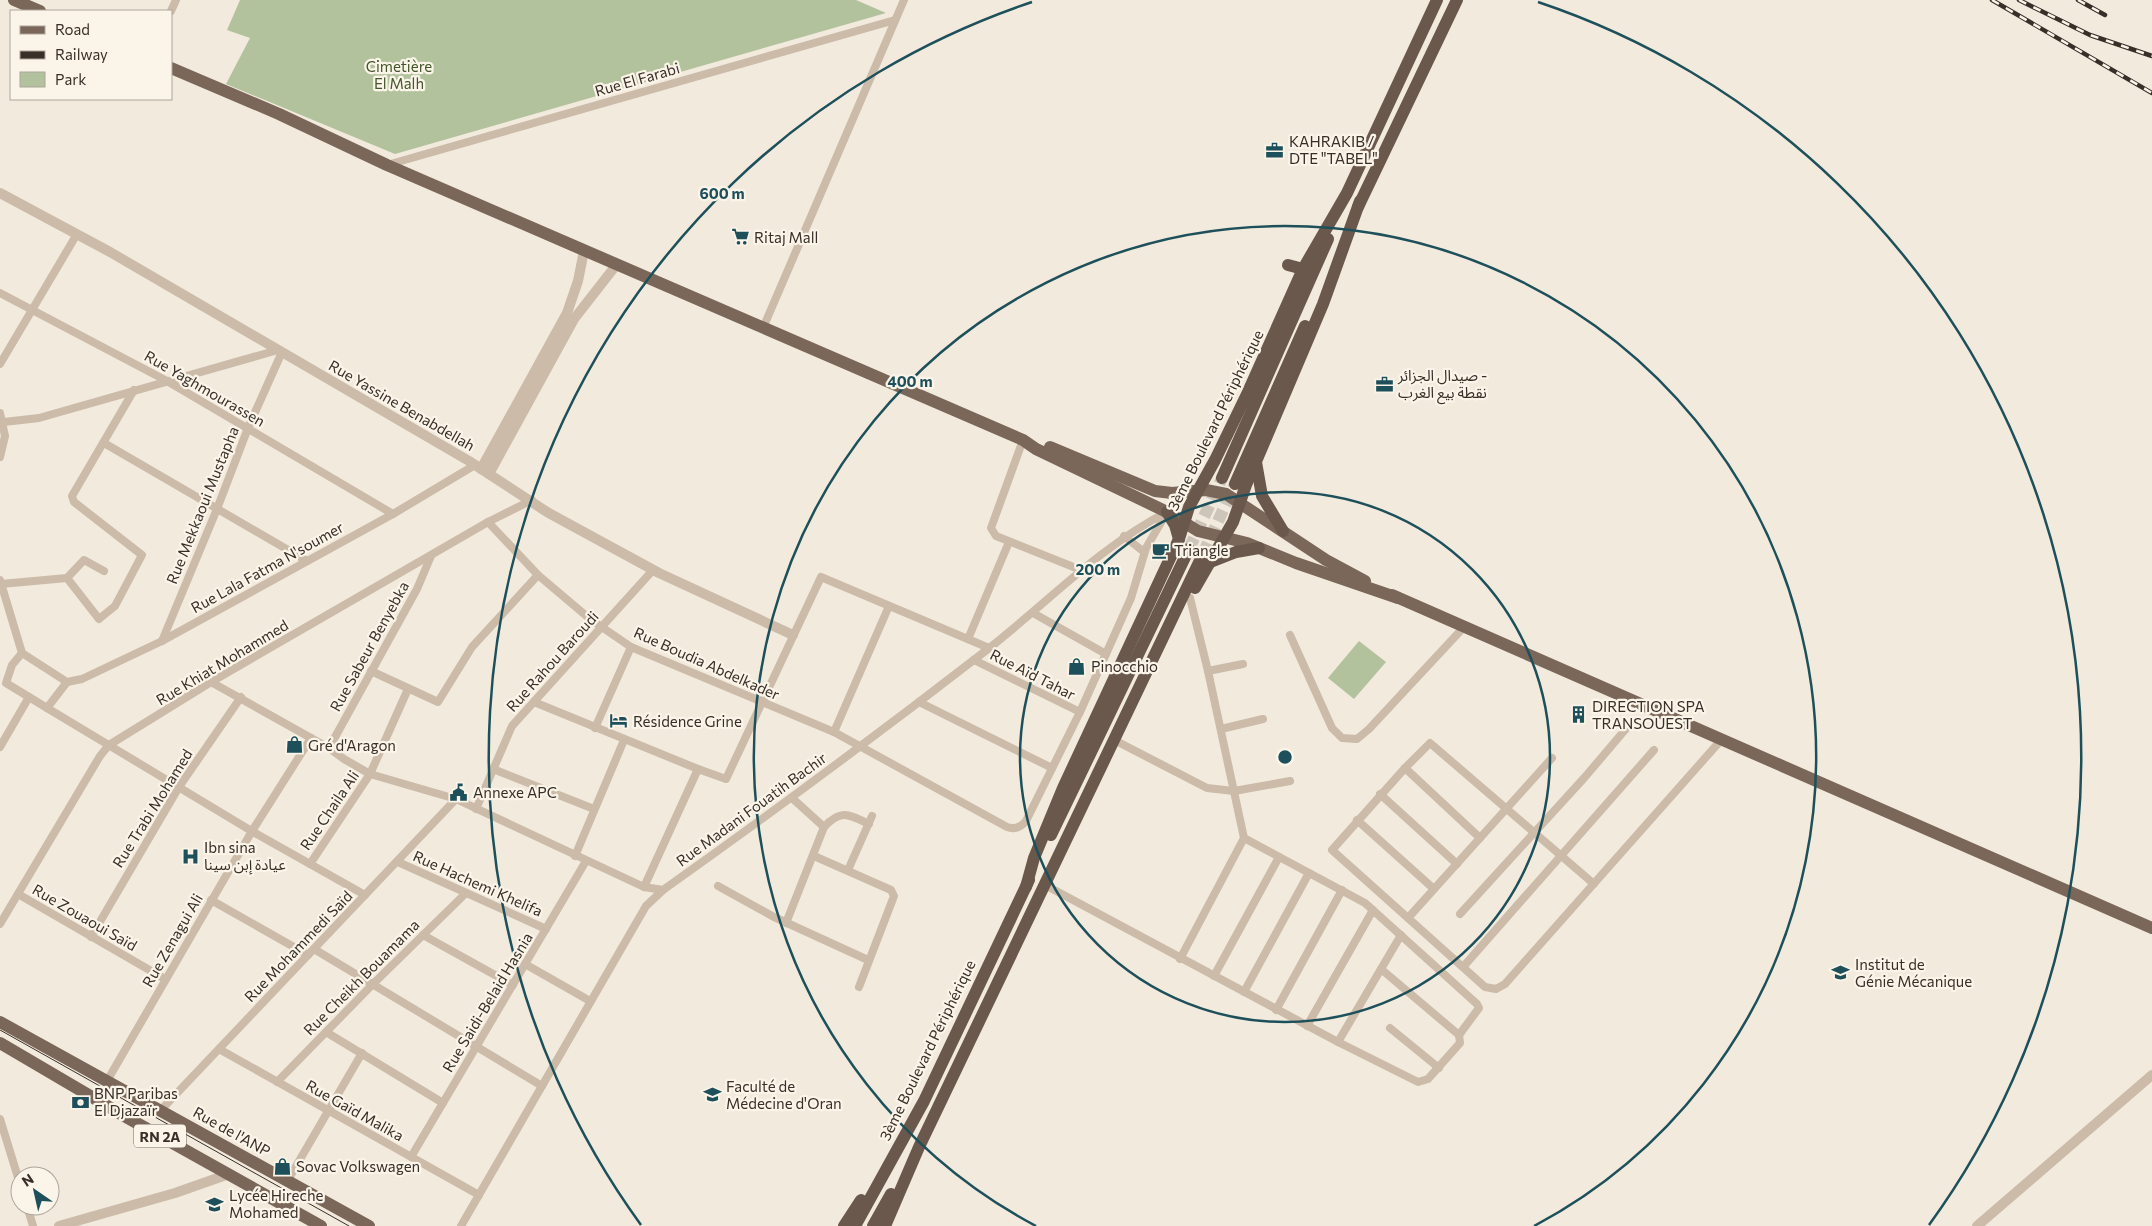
<svg xmlns="http://www.w3.org/2000/svg" width="2152" height="1226" font-family="Commissioner,'Noto Sans Arabic',sans-serif">
	<style>
		.green { fill: #b2c29c }
		.lines { fill: none; stroke-linecap: round; stroke-linejoin: round }
		.trunk-tunnel { stroke: #cdc5b9; stroke-width: 12; stroke-dasharray: 12 6; stroke-linecap: butt }
		.minor { stroke: #cbbba8; stroke-width: 8 }
		.tertiary { stroke: #cbbba8; stroke-width: 10 }
		.primary { stroke: #7a6759; stroke-width: 12 }
		.trunk { stroke: #6a584c; stroke-width: 12 }
		.tram { stroke: #382f28; stroke-width: 1 }
		.rail-casing { stroke: #382f28; stroke-width: 4.5 }
		.rail { stroke: #faf4e9; stroke-width: 2.5; stroke-dasharray: 8; stroke-linecap: butt }
		.ring { fill: none; stroke: #1d505a; stroke-width: 2.5 }
		.labels { text-anchor: middle; dominant-baseline: central; stroke-width: 4.5; stroke-linejoin: round; paint-order: stroke }
		.shield { fill: #faf4e9; stroke: #726a62; stroke-width: 1 }
		.shield-label { font-size: 14px; font-weight: bold; fill: #382f28 }
		.park-label { font-size: 15px; fill: #43562c; stroke: #faf4e9 }
		.street-label { font-size: 15px; fill: #382f28; stroke: #faf4e9 }
		.poi-label { font-size: 15px; fill: #382f28; stroke: #faf4e9; text-anchor: start }
		.centre { fill: #1d505a; stroke: #faf4e9; stroke-width: 2.5 }
		.ring-label { font-size: 15px; text-anchor: middle; font-weight: bold; fill: #1d505a; stroke: #faf4e9; stroke-width: 4.5; stroke-linejoin: round; paint-order: stroke }
	</style>
	<rect width="100%" height="100%" fill="#f2eadd"/>
	<g class="green">
		<polygon points="240,0 856,0 886,13 395,154 226,84 250,38 227,30"/>
		<polygon points="1359,641 1386,662 1354,699 1328,678"/>
	</g>
	<g class="lines">
		<g class="trunk-tunnel">
			<polyline points="1189,549 1222,478"/>
			<polyline points="1203,554 1235,484"/>
		</g>
		<g class="minor">
			<polyline points="171,11 176,0"/>
			<polyline points="387,165 895,20"/>
			<polyline points="0,293 167,381 393,514"/>
			<polyline points="763,328 904,0"/>
			<polyline points="0,364 77,234"/>
			<polyline points="0,413 5,436 0,457"/>
			<polyline points="4,422 39,418 278,350"/>
			<polyline points="1023,440 991,528 996,536 1081,570"/>
			<polyline points="104,443 307,561"/>
			<path d="M488 522 538 575 590 619 631 647 834 732 1007 827C1015 830 1021 827 1026 821L1080 712 1131 598 1146 548 1166 514"/>
			<polyline points="1124,536 1144,552"/>
			<polyline points="104,571 84,560 67,578 99,619 115,606 142,555 74,502 72,496 134,390"/>
			<polyline points="0,580 22,653"/>
			<polyline points="1,584 67,578"/>
			<polyline points="1190,598 1208,671 1244,838 1365,903 1477,1004 1479,1008 1459,1035"/>
			<polyline points="1033,613 1106,654"/>
			<polyline points="1290,635 1332,728 1342,738 1357,739 1369,729 1464,627"/>
			<polyline points="968,639 1009,542"/>
			<polyline points="162,641 217,509 248,428 282,352"/>
			<polygon points="22,653 67,682 47,708 6,683 12,665"/>
			<polyline points="974,660 1080,712"/>
			<polyline points="371,671 438,702 472,647 538,575"/>
			<polyline points="1208,671 1243,664"/>
			<polyline points="67,682 82,679 162,641 393,514 475,465"/>
			<polyline points="211,682 329,748 344,759 370,774 456,799 644,887 663,890"/>
			<polyline points="534,702 698,769 726,779 821,577 989,648"/>
			<polyline points="919,702 1052,768"/>
			<polyline points="47,708 255,833 365,895"/>
			<polyline points="595,728 631,647"/>
			<polyline points="1221,729 1263,719"/>
			<polyline points="834,732 889,606"/>
			<polyline points="1120,743 1207,788 1234,791 1290,781"/>
			<polyline points="0,747 29,697"/>
			<polyline points="329,748 417,589 431,556"/>
			<polyline points="1405,768 1480,838"/>
			<polyline points="493,769 594,809"/>
			<polyline points="1380,794 1457,864"/>
			<path d="M792 798 824 827C841 809 848 814 869 824"/>
			<polyline points="476,809 512,726 653,570"/>
			<polyline points="1357,820 1434,889"/>
			<polyline points="575,856 624,740"/>
			<polyline points="814,856 891,890 894,896 859,987"/>
			<polyline points="398,862 546,929"/>
			<polyline points="310,864 370,774 408,689"/>
			<polyline points="848,870 872,816"/>
			<polyline points="1594,884 1430,743 1405,768 1332,850 1485,987 1496,989 1505,984 1722,739"/>
			<polyline points="1045,885 1338,1042 1418,1082 1428,1079 1460,1043 1459,1035 1381,969"/>
			<polyline points="718,886 774,917 868,960"/>
			<polyline points="644,887 698,769"/>
			<polyline points="18,894 165,979"/>
			<polyline points="211,900 308,955"/>
			<polyline points="1460,914 1585,777 1630,724"/>
			<polyline points="1408,918 1552,758"/>
			<polyline points="786,923 824,827"/>
			<polyline points="0,924 100,756 109,745 211,682 488,522 532,500"/>
			<polyline points="423,935 513,985"/>
			<polyline points="91,937 179,787 241,697"/>
			<polyline points="314,949 542,1086"/>
			<polyline points="1180,959 1244,838"/>
			<polyline points="525,964 590,1001"/>
			<polyline points="1463,967 1654,750"/>
			<polyline points="1214,976 1279,857"/>
			<polyline points="1244,992 1309,873"/>
			<polyline points="1276,1010 1342,890"/>
			<polyline points="1307,1026 1373,910"/>
			<polyline points="1390,1028 1439,1068"/>
			<polyline points="326,1032 443,1103"/>
			<polyline points="1338,1042 1401,935"/>
			<polyline points="219,1049 479,1195"/>
			<polyline points="107,1081 252,831 311,738"/>
			<polyline points="277,1082 373,984 466,893"/>
			<polyline points="160,1111 456,799"/>
			<polyline points="0,1119 20,1184"/>
			<polyline points="411,1157 586,861"/>
			<polyline points="288,1180 362,1053"/>
			<polyline points="27,1206 33,1226"/>
			<path d="M461 1226 646 906 663 890C773 812 881 732 988 649 1047 603 1099 547 1167 512"/>
		</g>
		<g class="tertiary">
			<polyline points="0,193 110,252 469,461 547,512 659,573 793,635"/>
			<polyline points="481,469 567,313 578,281 584,251"/>
			<polyline points="489,474 574,319 617,264"/>
			<polyline points="59,1226 175,1193 229,1174"/>
			<polyline points="1977,1226 2152,1075"/>
		</g>
		<g class="primary">
			<polyline points="14,0 40,11"/>
			<polyline points="171,68 279,114 387,165 1023,440 1036,449 1167,512 1198,531 1247,543 1296,563 1398,598"/>
			<polyline points="1050,447 1155,491 1172,493 1206,490 1226,494 1326,560 1365,581"/>
			<polyline points="1392,595 2152,928"/>
			<polyline points="0,1022 369,1226"/>
			<polyline points="0,1043 126,1117 321,1226"/>
		</g>
		<g class="trunk">
			<polyline points="1358,207 1457,0"/>
			<polyline points="1288,265 1303,269"/>
			<polyline points="1256,462 1262,496 1283,531"/>
			<polyline points="1222,478 1328,239"/>
			<polyline points="1235,484 1305,326"/>
			<polyline points="1167,512 1175,525 1179,539"/>
			<polyline points="1208,563 1236,552 1259,548"/>
			<polyline points="1195,588 1233,522 1246,485 1323,304 1360,201"/>
			<polyline points="1051,835 1189,549"/>
			<polyline points="1026,887 1034,858 1063,788 1179,539 1189,507 1215,460 1248,392 1303,269 1347,193 1437,0"/>
			<polyline points="844,1226 861,1200"/>
			<polyline points="855,1226 924,1101 1029,880"/>
			<polyline points="873,1226 891,1194"/>
			<polyline points="885,1226 919,1147 1203,554"/>
		</g>
		<polyline class="tram" points="0,1030 349,1226"/>
		<defs>
			<g id="rail">
				<polyline points="1992,0 2152,93"/>
				<polyline points="2019,0 2090,35 2152,56"/>
				<polyline points="2078,0 2105,15"/>
			</g>
		</defs>
		<use href="#rail" class="rail-casing"/>
		<use href="#rail" class="rail"/>
	</g>
	<g class="ring">
		<circle cx="1285" cy="757" r="265"/>
		<path d="M1036 1226A531 531 0 1 1 1534 1226"/>
		<path d="M641 1225A796 796 0 0 1 1032 2M1538 2A796 796 0 0 1 1929 1225"/>
	</g>
	<defs>
		<symbol id="office-bare" viewBox="-9 -9 18 18"><path d="M-6-3h4V-5.5h4V-3h4V5H-6ZM-1-4.5V-3h2v-1.5ZM-6 0V1H6V0Z" fill="#1d505a" stroke="#faf4e9" stroke-width="2.5" paint-order="stroke"/></symbol>
		<symbol id="supermarket-bare" viewBox="-9 -9 18 18"><path d="M-6-5.5h2.5l.6 2H6L4.5 2H-2.5L-4.4-4H-6ZM-1.5 3.2a1.3 1.3 0 1 0 .1 0ZM3 3.2a1.3 1.3 0 1 0 .1 0Z" fill="#1d505a" stroke="#faf4e9" stroke-width="2.5" paint-order="stroke"/></symbol>
		<symbol id="cafe-bare" viewBox="-9 -9 18 18"><path d="M-5.5-4.5H6V0H3Q3 3.5 0 3.5H-2.5Q-5.5 3.5-5.5 0ZM3-3.2v2h1.7v-2ZM-6 4.5H4V6H-6Z" fill="#1d505a" stroke="#faf4e9" stroke-width="2.5" paint-order="stroke"/></symbol>
		<symbol id="shop-bare" viewBox="-9 -9 18 18"><path d="M-5-2.5h2.3a2.7 3.5 0 0 1 5.4 0H5L5.5 6h-11ZM-1.5-2.5h3a1.5 2.3 0 0 0-3 0Z" fill="#1d505a" stroke="#faf4e9" stroke-width="2.5" paint-order="stroke"/></symbol>
		<symbol id="building-bare" viewBox="-9 -9 18 18"><path d="M-4-6H4V6H1V3H-1V6H-4ZM-2.5-4.3h1.7v1.8h-1.7ZM.8-4.3h1.7v1.8H.8ZM-2.5-1h1.7V.8h-1.7ZM.8-1h1.7V.8H.8Z" fill="#1d505a" stroke="#faf4e9" stroke-width="2.5" paint-order="stroke"/></symbol>
		<symbol id="hotel-bare" viewBox="-9 -9 18 18"><path d="M-6-4.5h1.5V1H6V5H4.5V3h-9V5H-6ZM-4 0a1.8 1.8 0 1 1 3.6 0ZM.5 0V-2.5h3Q6-2.5 6 0Z" fill="#1d505a" stroke="#faf4e9" stroke-width="2.5" paint-order="stroke"/></symbol>
		<symbol id="civic-bare" viewBox="-9 -9 18 18"><path d="M-.6-6.5H3V-4.5H.6V-3L4-1V1h2V6H-6V1h2V-1L-.6-3ZM-1.2 2.5V6h2.4V2.5Z" fill="#1d505a" stroke="#faf4e9" stroke-width="2.5" paint-order="stroke"/></symbol>
		<symbol id="hospital-bare" viewBox="-9 -9 18 18"><path d="M-5-5h3v3.5h4V-5h3V5h-3V1.5h-4V5h-3Z" fill="#1d505a" stroke="#faf4e9" stroke-width="2.5" paint-order="stroke"/></symbol>
		<symbol id="university-bare" viewBox="-9 -9 18 18"><path d="M0-5L7-2L0 1L-7-2ZM-4 1L0 2.5L4 1V4Q0 6-4 4Z" fill="#1d505a" stroke="#faf4e9" stroke-width="2.5" paint-order="stroke"/></symbol>
		<symbol id="bank-bare" viewBox="-9 -9 18 18"><path d="M-6-4H6V4H-6ZM0-2.3a2.3 2.3 0 1 0 0 4.6a2.3 2.3 0 1 0 0-4.6Z" fill="#1d505a" stroke="#faf4e9" stroke-width="2.5" paint-order="stroke"/></symbol>
		<symbol id="school-bare" viewBox="-9 -9 18 18"><path d="M0-5L7-2L0 1L-7-2ZM-4 1L0 2.5L4 1V4Q0 6-4 4Z" fill="#1d505a" stroke="#faf4e9" stroke-width="2.5" paint-order="stroke"/></symbol>
	</defs>
	<g fill-rule="evenodd">
		<use href="#office-bare" x="1262" y="138" width="25" height="25"/>
		<use href="#supermarket-bare" x="728" y="224" width="25" height="25"/>
		<use href="#office-bare" x="1372" y="372" width="25" height="25"/>
		<use href="#cafe-bare" x="1148" y="538" width="25" height="25"/>
		<use href="#shop-bare" x="1064" y="654" width="25" height="25"/>
		<use href="#building-bare" x="1566" y="702" width="25" height="25"/>
		<use href="#hotel-bare" x="606" y="708" width="25" height="25"/>
		<use href="#shop-bare" x="282" y="732" width="25" height="25"/>
		<use href="#civic-bare" x="446" y="780" width="25" height="25"/>
		<use href="#hospital-bare" x="178" y="844" width="25" height="25"/>
		<use href="#university-bare" x="1828" y="960" width="25" height="25"/>
		<use href="#university-bare" x="700" y="1082" width="25" height="25"/>
		<use href="#bank-bare" x="68" y="1090" width="25" height="25"/>
		<use href="#shop-bare" x="270" y="1154" width="25" height="25"/>
		<use href="#school-bare" x="202" y="1192" width="25" height="25"/>
	</g>
	<g class="labels">
		<rect class="shield" x="134" y="1124.5" width="52" height="23" rx="4"/>
		<g class="shield-label">
			<text x="160" y="1136">RN 2A</text>
		</g>
		<g class="park-label">
			<text x="399" y="66">Cimetière<tspan x="399" dy="17">El Malh</tspan></text>
		</g>
		<g class="street-label">
			<text transform="translate(637 79) rotate(-16)">Rue El Farabi</text>
			<text transform="translate(205 388) rotate(30)">Rue Yaghmourassen</text>
			<text transform="translate(402 405) rotate(30)">Rue Yassine Benabdellah</text>
			<text transform="translate(1215 420) rotate(-64)">3ème Boulevard Périphérique</text>
			<text transform="translate(202 505) rotate(-68)">Rue Mekkaoui Mustapha</text>
			<text transform="translate(267 567) rotate(-29)">Rue Lala Fatma N'soumer</text>
			<text transform="translate(369 646) rotate(-61)">Rue Sabeur Benyebka</text>
			<text transform="translate(552 661) rotate(-48)">Rue Rahou Baroudi</text>
			<text transform="translate(222 662) rotate(-31)">Rue Khiat Mohammed</text>
			<text transform="translate(707 663) rotate(24)">Rue Boudia Abdelkader</text>
			<text transform="translate(1033 674) rotate(27)">Rue Aïd Tahar</text>
			<text transform="translate(152 808) rotate(-58)">Rue Trabi Mohamed</text>
			<text transform="translate(751 809) rotate(-36)">Rue Madani Fouatih Bachir</text>
			<text transform="translate(329 810) rotate(-56)">Rue Chaila Ali</text>
			<text transform="translate(478 883) rotate(24)">Rue Hachemi Khelifa</text>
			<text transform="translate(85 917) rotate(30)">Rue Zouaoui Saïd</text>
			<text transform="translate(172 940) rotate(-60)">Rue Zenagui Ali</text>
			<text transform="translate(298 946) rotate(-46)">Rue Mohammedi Saïd</text>
			<text transform="translate(361 977) rotate(-45)">Rue Cheikh Bouamama</text>
			<text transform="translate(487 1002) rotate(-59)">Rue Saidi-Belaid Hasnia</text>
			<text transform="translate(927 1050) rotate(-64)">3ème Boulevard Périphérique</text>
			<text transform="translate(355 1110) rotate(29)">Rue Gaïd Malika</text>
			<text transform="translate(232 1131) rotate(29)">Rue de l'ANP</text>
		</g>
		<g class="poi-label">
			<text x="1289" y="141">KAHRAKIB /<tspan x="1289" dy="17">DTE "TABEL"</tspan></text>
			<text x="754" y="237">Ritaj Mall</text>
			<text x="1398" y="375">صيدال الجزائر -<tspan x="1398" dy="17">نقطة بيع الغرب</tspan></text>
			<text x="1174" y="550">Triangle</text>
			<text x="1091" y="666">Pinocchio</text>
			<text x="1592" y="706">DIRECTION SPA<tspan x="1592" dy="17">TRANSOUEST</tspan></text>
			<text x="633" y="721">Résidence Grine</text>
			<text x="308" y="745">Gré d'Aragon</text>
			<text x="473" y="792">Annexe APC</text>
			<text x="204" y="847">Ibn sina<tspan x="204" dy="17">عيادة إبن سينا</tspan></text>
			<text x="1855" y="964">Institut de<tspan x="1855" dy="17">Génie Mécanique</tspan></text>
			<text x="726" y="1086">Faculté de<tspan x="726" dy="17">Médecine d'Oran</tspan></text>
			<text x="94" y="1093">BNP Paribas<tspan x="94" dy="17">El Djazaïr</tspan></text>
			<text x="296" y="1166">Sovac Volkswagen</text>
			<text x="229" y="1195">Lycée Hireche<tspan x="229" dy="17">Mohamed</tspan></text>
		</g>
	</g>
	<circle cx="1285" cy="757" r="8" class="centre"/>
	<g class="ring-label">
		<text x="722" y="199">600 m</text>
		<text x="910" y="387">400 m</text>
		<text x="1098" y="575">200 m</text>
	</g>
	<rect x="10" y="10" width="162" height="90" fill="#faf4e9" stroke="#aca59c"/>
	<rect x="20" y="26" width="25" height="8" fill="#7a6759" stroke="#aca59c"/>
	<text x="55" y="35" font-size="15" fill="#382f28">Road</text>
	<rect x="20" y="51" width="25" height="8" fill="#382f28" stroke="#aca59c"/>
	<text x="55" y="60" font-size="15" fill="#382f28">Railway</text>
	<rect x="20" y="72" width="25" height="15" fill="#b2c29c" stroke="#aca59c"/>
	<text x="55" y="85" font-size="15" fill="#382f28">Park</text>
	<g transform="translate(35 1191) rotate(326)"><circle r="24" fill="#faf4e9" stroke="#aca59c"/>
	<path d="M0-4L9 19L0 12L-9 19Z" fill="#1d505a"/>
	<text y="-8" font-size="14" font-weight="bold" text-anchor="middle" fill="#382f28">N</text>
	</g>
</svg>
